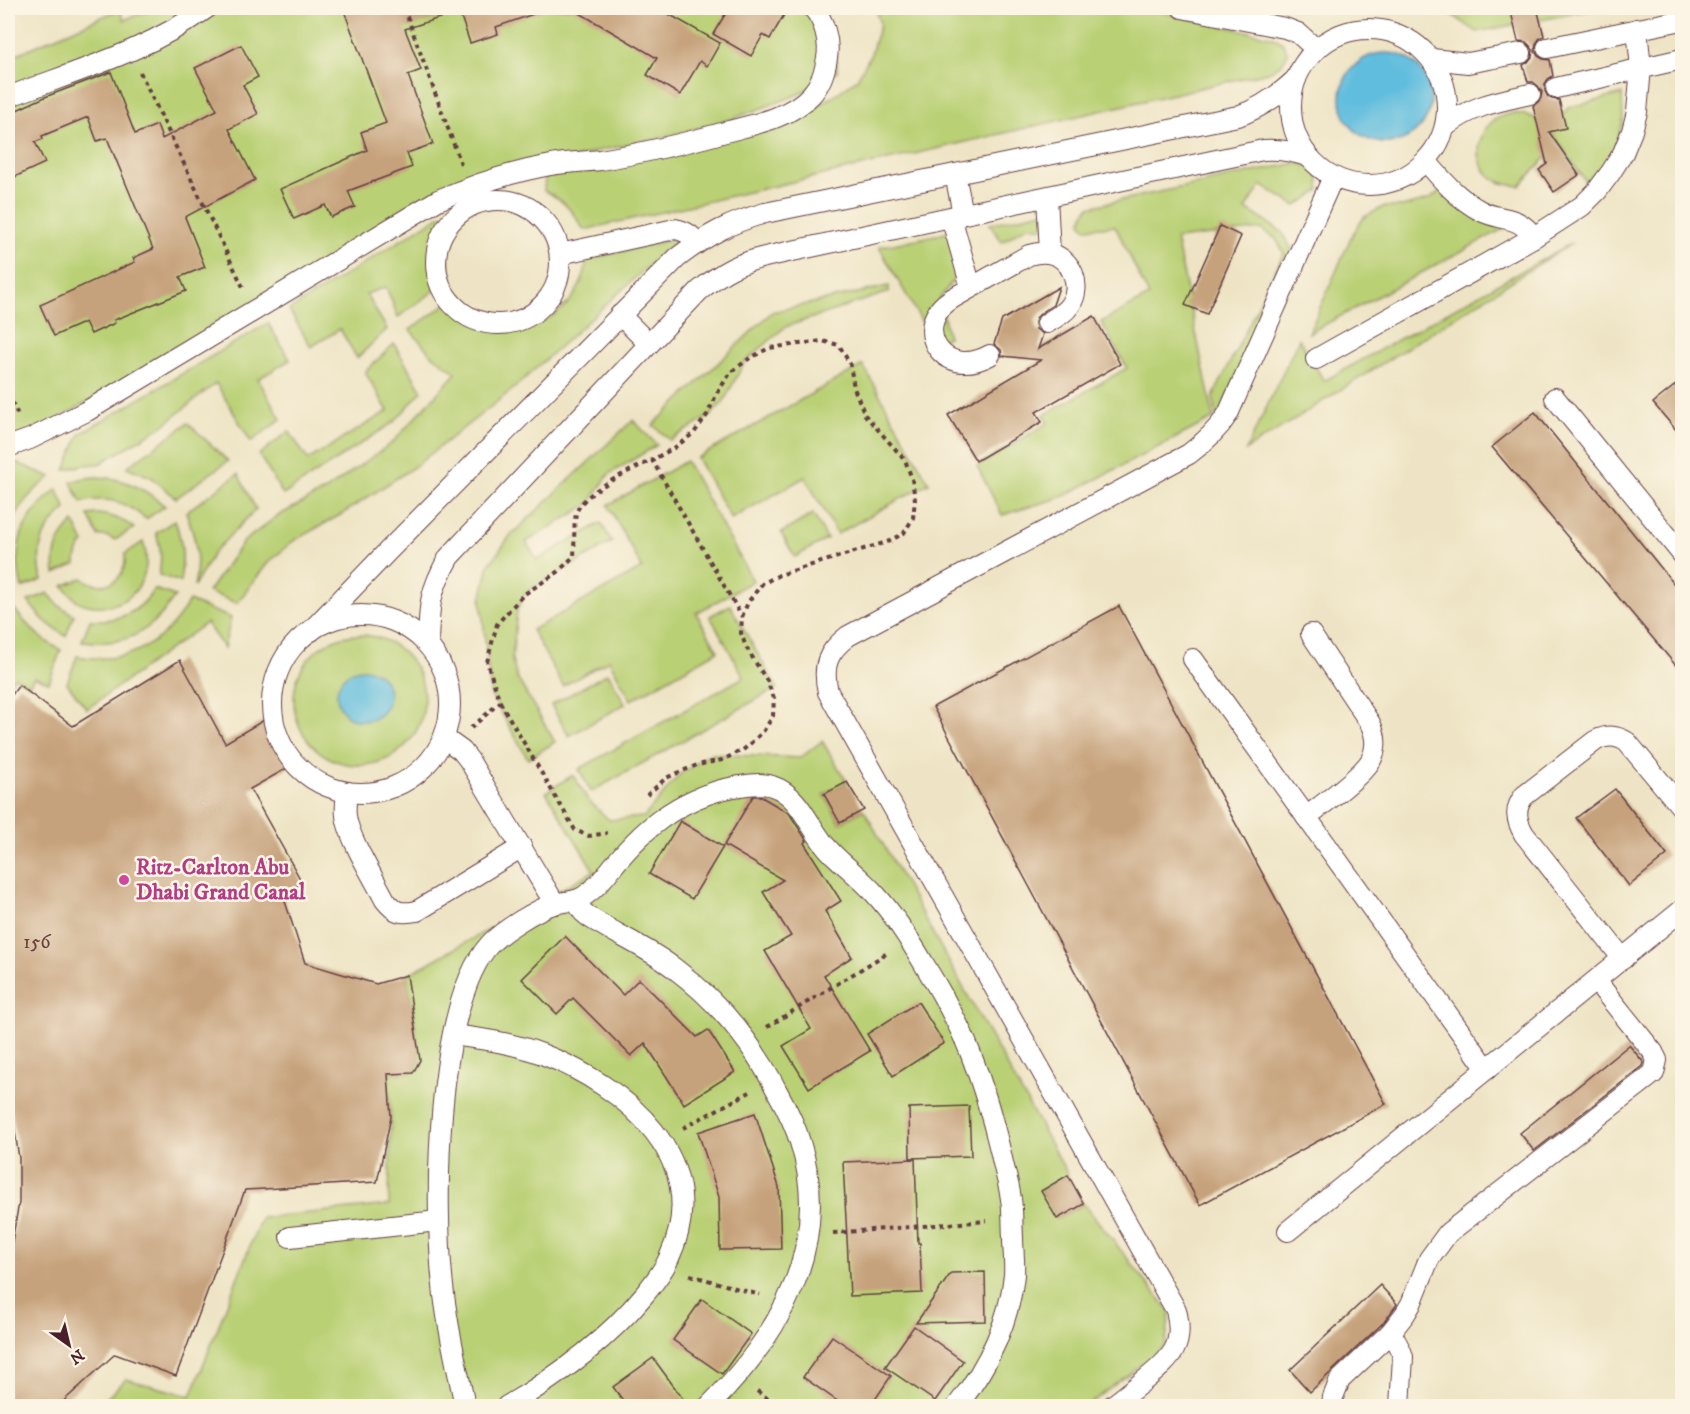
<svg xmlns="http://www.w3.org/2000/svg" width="1690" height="1414" font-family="'IM FELL DW Pica',serif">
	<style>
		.green { fill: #b9d075; stroke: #827850; stroke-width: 1.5 }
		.water { fill: #60bdde; stroke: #556e84; stroke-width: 1.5 }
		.building { fill: #c6a27c }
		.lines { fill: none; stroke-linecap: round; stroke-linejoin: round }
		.service-casing { stroke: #633d42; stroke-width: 22 }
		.path { stroke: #633d42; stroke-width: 4; stroke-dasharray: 4.5 4.5; stroke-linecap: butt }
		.service { stroke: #fff; stroke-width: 20 }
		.hotel-dot { fill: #d1479c; stroke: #fcf5e5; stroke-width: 2 }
		.labels { text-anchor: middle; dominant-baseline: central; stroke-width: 5; stroke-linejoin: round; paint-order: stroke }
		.number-label { font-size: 20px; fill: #69403f }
		.hotel-label { font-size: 22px; font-weight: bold; fill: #b23c85; stroke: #fcf5e5; text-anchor: start }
	</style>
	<rect width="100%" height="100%" fill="#fcf5e5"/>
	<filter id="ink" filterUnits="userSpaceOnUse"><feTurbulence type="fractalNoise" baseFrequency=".0167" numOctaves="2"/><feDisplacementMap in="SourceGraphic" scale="12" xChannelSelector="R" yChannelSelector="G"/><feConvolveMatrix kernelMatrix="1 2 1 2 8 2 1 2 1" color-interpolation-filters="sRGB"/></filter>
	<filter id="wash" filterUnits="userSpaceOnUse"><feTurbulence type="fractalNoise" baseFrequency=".008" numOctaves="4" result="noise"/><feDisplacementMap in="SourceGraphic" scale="24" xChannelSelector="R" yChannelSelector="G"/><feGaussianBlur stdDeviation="1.35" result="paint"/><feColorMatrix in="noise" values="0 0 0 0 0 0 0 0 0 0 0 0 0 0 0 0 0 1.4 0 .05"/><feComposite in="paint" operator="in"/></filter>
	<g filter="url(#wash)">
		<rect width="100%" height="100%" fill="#eee4c5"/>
		<g class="green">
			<polygon points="155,8 808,8 837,60 837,72 797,95 732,119 661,138 597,151 442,202 8,447 8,58 120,9 124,20"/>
			<path d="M875 8H1141L1273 37 1283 43 1288 53 1282 64 1269 72 584 230C573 212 565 200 544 191L545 176 803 114 832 97 857 79 871 54 880 24Z"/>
			<polygon points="1442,8 1602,8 1477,32"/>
			<polygon points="1622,94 1623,122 1611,157 1586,182 1550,130 1568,108"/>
			<path d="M1513 113C1543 115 1544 126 1552 151L1520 186C1513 185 1504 185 1497 181 1475 170 1473 138 1492 122 1498 116 1506 115 1513 113Z"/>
			<path d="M1296 163C1314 165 1321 172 1319 191L1296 206 1261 185 1246 209 1282 232 1293 252 1217 419 1213 397 1284 253 1276 239 1261 229 1176 239 1214 418 1062 497 1002 515 977 466 1048 423 1044 415 1127 368 1101 322 1149 296 1115 226 1085 228 1081 222 1084 214 1089 207Z"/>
			<polygon points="1447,187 1505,228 1309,333 1352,235 1364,217 1383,207 1402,207 1428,200"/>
			<polygon points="1046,211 1049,228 1027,226 1002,242 990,224"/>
			<path d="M441 215 456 221C448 242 445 256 452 278L398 317 386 287 366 294 387 329 357 358 340 329 311 347 289 310Z"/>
			<polygon points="951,232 958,274 940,298 948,337 934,343 879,247"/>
			<path d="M680 237 512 390 414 467 342 514 293 541 267 564 237 603 208 592 243 542 276 517 326 490 393 442 456 373 431 354 410 330 460 294C500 350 579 327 587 260Z"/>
			<polygon points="1572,243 1246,450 1299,339 1324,381"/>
			<polygon points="889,286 889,292 785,327 744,363 724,401 709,417 670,440 653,425 772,312"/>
			<polygon points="268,323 290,360 258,379 281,419 251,442 216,383 161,427 99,464 83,465 65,470 80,434"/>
			<polygon points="394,344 422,391 394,422 283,495 259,455 289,431 308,460 388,411 365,372"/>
			<polygon points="863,365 929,483 837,534 805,477 731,519 697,458"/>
			<polygon points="633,420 657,445 609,474 589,504 526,542 537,560 601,523 612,542 526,592 517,610 512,660 517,678 555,742 528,759 491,695 481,600 489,565 510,536"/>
			<polygon points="188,423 228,461 176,498 151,477 127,467"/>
			<path d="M12 461 51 477C34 489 21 503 12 522L8 521V462Z"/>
			<polygon points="686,461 753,581 696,613 718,651 631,700 609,660 563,686 532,630 642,568 608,505"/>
			<path d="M238 474 256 509 214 552 194 587C200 559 196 538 186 512Z"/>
			<path d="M97 477C125 478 145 489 165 506L146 519C124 501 109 496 81 502L71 482 85 478Z"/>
			<path d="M57 489 66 509C42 529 35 548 42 580L22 588C11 543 22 518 57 489Z"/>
			<path d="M98 514C112 515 122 519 134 528L115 540 106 536H98L88 515Z"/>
			<polygon points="813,514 827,539 795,557 781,533"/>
			<path d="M175 520C183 545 184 556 180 582L159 575C162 557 161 549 156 533Z"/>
			<path d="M74 522 84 543C77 548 76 556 76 564L55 574C52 552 58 537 74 522Z"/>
			<path d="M143 542C154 572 136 605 103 606 94 607 83 605 76 600 71 596 67 590 63 586L82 578C103 593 128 582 125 554Z"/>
			<path d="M154 589 175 596C160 620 137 642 106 642 98 643 90 641 82 641L90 620C117 622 140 613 154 589Z"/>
			<path d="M48 593 58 605 74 615 66 636C48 625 40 618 28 601Z"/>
			<path d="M189 601 231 618 224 648 206 623 87 709 67 683 77 656C126 666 165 644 189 601Z"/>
			<polygon points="730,605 777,688 591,792 579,769 744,677 710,616"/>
			<path d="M13 607C26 625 40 640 61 650L49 682 34 677 29 685 15 677 8 685V608Z"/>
			<circle cx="359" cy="700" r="65"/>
			<polygon points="608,673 625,704 569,736 551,705"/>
			<polygon points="822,741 847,782 824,794 840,823 864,810 1068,1175 1041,1191 1057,1219 1084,1204 1170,1312 1165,1346 1087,1406 99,1406 126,1379 191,1396 261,1218 389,1205 391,1117 388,1074 413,1073 420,1060 407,975 594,871 546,792 573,775 588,800 609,820 644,817 680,774 710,754 800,758"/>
		</g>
		<g class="water">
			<circle cx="1386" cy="98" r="45"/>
			<circle cx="363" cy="695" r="26"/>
		</g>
		<g id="blocks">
			<g class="building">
				<polygon points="343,8 454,8 455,13 405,29 421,70 408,75 433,144 407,153 412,167 348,191 355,207 331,217 325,205 294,219 280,189 367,150 361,132 386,123"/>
				<polygon points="458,8 541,8 542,11 496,27 498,34 470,43"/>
				<polygon points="571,8 658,8 720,43 707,66 700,61 680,95 647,75 657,58"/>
				<polygon points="718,8 788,8 770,39 763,35 751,56 713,34 726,13"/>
				<polygon points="1510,8 1537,8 1544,36 1539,39 1536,44 1535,51 1538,56 1543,59 1550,60 1553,76 1548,79 1545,84 1545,91 1548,97 1552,99 1559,100 1566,128 1549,132 1579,175 1554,192 1539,170 1547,164 1533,106 1538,102 1541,98 1542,92 1538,86 1533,82 1528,82 1523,65 1528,62 1532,57 1533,50 1530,46 1526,42 1518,41"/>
				<polygon points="241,45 258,77 243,85 258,114 229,129 255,180 185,217 205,267 180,277 186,291 114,320 115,323 91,334 85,322 54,336 40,305 135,262 133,258 153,249 107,138 97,141 88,117 42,136 43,139 35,142 45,163 8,180 8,114 45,97 111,72 135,134 157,125 162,139 217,110 195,68"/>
				<polygon points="1220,226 1241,236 1207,314 1185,305"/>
				<polygon points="1059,287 1053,305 1041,313 1036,318 1035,323 1036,329 1043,334 1038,349 1094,316 1120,364 1036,412 1042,422 976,461 948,415 1041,360 1002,356 1001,350 994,344 1002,320"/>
				<polygon points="1683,379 1683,438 1653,403"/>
				<polygon points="1535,412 1683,595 1683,674 1492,447"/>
				<polygon points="1119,606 1386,1104 1200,1205 933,707"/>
				<polygon points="180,660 225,743 264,720 291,766 250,789 303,884 282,892 305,963 376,984 407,975 420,1060 413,1073 388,1074 391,1117 377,1182 245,1190 176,1376 115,1354 57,1407 8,1407 8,1263 19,1203 19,1158 12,1113 8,1101 8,700 19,685 73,726"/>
				<polygon points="847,782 864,810 840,823 824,794"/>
				<polygon points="1615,789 1667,855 1629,886 1576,818"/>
				<polygon points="753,796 760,796 789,813 807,841 804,843 841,901 825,911 852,957 824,975 870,1051 809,1088 783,1046 811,1029 765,951 791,936 763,892 783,880 724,845"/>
				<polygon points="680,821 723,847 692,899 649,874"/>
				<polygon points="565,936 623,995 639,979 697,1037 708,1030 735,1072 684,1104 645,1043 631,1056 573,998 557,1014 522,979"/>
				<polygon points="918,1002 944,1043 893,1076 867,1034"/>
				<polygon points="1629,1045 1644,1063 1643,1066 1534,1151 1520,1133"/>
				<polygon points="969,1106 971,1156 910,1158 909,1108"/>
				<polygon points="755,1113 779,1187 781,1249 720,1250 719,1197 698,1132"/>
				<polygon points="915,1159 918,1243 920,1243 922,1293 850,1296 843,1162"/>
				<polygon points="1068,1175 1084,1204 1057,1219 1041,1191"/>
				<polygon points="985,1272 986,1321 916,1323 951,1273"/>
				<polygon points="1380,1285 1397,1304 1395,1307 1384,1322 1310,1392 1290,1370"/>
				<polygon points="702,1299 751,1334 722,1374 673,1340"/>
				<polygon points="914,1326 963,1361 935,1401 885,1367"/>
				<polygon points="832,1336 891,1376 870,1407 846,1407 803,1377"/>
				<polygon points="653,1358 689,1407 628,1407 613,1387"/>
			</g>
		</g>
	</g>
	<g filter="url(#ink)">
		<use href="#blocks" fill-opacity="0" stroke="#633d42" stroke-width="1.5"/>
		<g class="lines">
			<defs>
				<g id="service">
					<polyline points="1182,8 1285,28 1298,33 1316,49"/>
					<circle cx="1369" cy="107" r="78"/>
					<polyline points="1547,48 1682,20"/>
					<polyline points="1432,59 1468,63 1521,53"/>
					<polyline points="1556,88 1682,59"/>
					<path d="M8 97C76 71 148 51 207 8"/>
					<path d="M1445 127C1470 106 1499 101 1530 94"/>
					<path d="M1426 161C1442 180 1458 199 1481 211 1503 222 1517 214 1534 237"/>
					<polyline points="955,174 963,214"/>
					<polyline points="1047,197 1050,253"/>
					<circle cx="498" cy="262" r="62"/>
					<polyline points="951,217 971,287"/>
					<path d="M560 254 675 229C685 231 690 234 697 242"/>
					<polyline points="620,315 649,344"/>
					<path d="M990 355C941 382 909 324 953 298L1029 255C1035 253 1041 252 1048 253 1072 257 1083 286 1070 305 1064 314 1055 318 1047 323"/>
					<polyline points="1316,359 1534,237 1582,206 1597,191 1611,172 1623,153 1632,131 1637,112 1641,68 1637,29"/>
					<polyline points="1555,398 1682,554"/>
					<path d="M8 447 30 439 87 411 438 200C475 184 512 172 551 165 567 162 584 162 600 160 644 153 686 143 729 131 756 124 791 117 811 95 820 85 825 72 827 58 830 41 824 20 813 8"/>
					<circle cx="361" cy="704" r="89"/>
					<path d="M311 631 388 551 677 258C707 235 729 223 765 213L1238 116C1261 108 1278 96 1296 79"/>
					<path d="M428 645C429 606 429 592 449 557L699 291C723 271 738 263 769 256L1263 150C1279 149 1292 151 1307 156"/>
					<polyline points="1193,659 1487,1069"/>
					<polyline points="444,738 462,751 469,760 555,904"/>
					<path d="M347 792C346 800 345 808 346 816 349 839 374 878 385 900 395 913 401 914 417 911L522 847"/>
					<path d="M1306 817C1322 805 1363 775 1371 760 1378 747 1376 735 1370 723L1311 634"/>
					<path d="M575 900 583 912 589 917C617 935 648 948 674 968 718 1001 754 1045 778 1093 787 1109 795 1125 800 1142 833 1245 779 1336 709 1406"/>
					<path d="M1623 959 1524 834C1516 820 1514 809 1524 796L1595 741C1607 735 1616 735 1627 742L1682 808"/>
					<path d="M453 1035C483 1039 513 1043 542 1054 625 1086 715 1160 669 1258 663 1272 653 1284 644 1295 606 1341 557 1377 507 1406"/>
					<polyline points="1288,1231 1682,910"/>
					<polyline points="290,1237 438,1221"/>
					<polyline points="1391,1332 1401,1351 1403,1357 1400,1406"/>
					<path d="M465 1406C457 1367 447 1327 443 1286 434 1206 435 1005 490 944 502 931 537 909 554 904 561 902 569 902 577 900 589 895 598 885 606 875 640 831 677 798 734 787 746 785 761 782 772 786 803 796 810 833 832 853 846 867 863 880 876 895 895 916 910 940 924 964 941 992 958 1021 970 1052 983 1085 993 1120 1001 1154 1004 1169 1009 1184 1011 1199 1013 1211 1012 1225 1013 1237 1013 1250 1015 1263 1014 1275 1009 1324 986 1369 957 1406"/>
					<path d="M1112 1406C1124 1397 1135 1388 1146 1379 1172 1358 1185 1345 1176 1310L828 692C822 666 827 652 848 636L1189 454C1205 442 1217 431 1228 414L1333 177"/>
					<polyline points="1332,1406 1333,1397 1340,1380 1391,1332 1405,1314 1411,1304 1429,1259 1448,1233 1654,1073 1657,1060 1653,1052 1596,981"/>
				</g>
			</defs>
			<use href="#service" class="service-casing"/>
			<g class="path">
				<polyline points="404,8 461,164"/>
				<polyline points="140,72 243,287"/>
				<polyline points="8,394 19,417"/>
				<polyline points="500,702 575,830 589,836 607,833"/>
				<path d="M471 728 500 702 487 662 497 624 523 595 558 572 574 556C575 543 573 527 576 514 582 491 632 470 652 460L742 617"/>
				<polyline points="647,795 666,778 697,765 722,760 743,750 763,732 773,716 774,698 767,681 746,647 741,633 742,617 748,602 762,584 779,575 890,541 904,533 913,518 915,500 912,479 905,460 865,415 854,388 850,364 839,345 822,341 769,348 750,358 731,372 717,393 707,415 694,433 674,448 652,460"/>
				<polyline points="767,1027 889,952"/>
				<polyline points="683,1128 750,1092"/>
				<polyline points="833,1233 987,1221"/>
				<polyline points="690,1275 760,1295"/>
				<polyline points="757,1391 778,1406"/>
			</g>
			<use href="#service" class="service"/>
		</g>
	</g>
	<circle class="hotel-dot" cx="124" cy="880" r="6"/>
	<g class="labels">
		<g class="number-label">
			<text x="37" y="942">156</text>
		</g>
		<g class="hotel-label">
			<text x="136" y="867">Ritz-Carlton Abu<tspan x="136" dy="25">Dhabi Grand Canal</tspan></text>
		</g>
	</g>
	<rect width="1690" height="1414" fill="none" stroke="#fcf5e5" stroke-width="30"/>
	<g transform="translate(69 1345) rotate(146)" stroke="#fcf5e5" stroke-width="4.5" paint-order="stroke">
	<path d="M0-4.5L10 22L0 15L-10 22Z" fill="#4a1f2b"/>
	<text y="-9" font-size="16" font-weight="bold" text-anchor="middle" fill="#4a1f2b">N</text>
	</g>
</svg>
